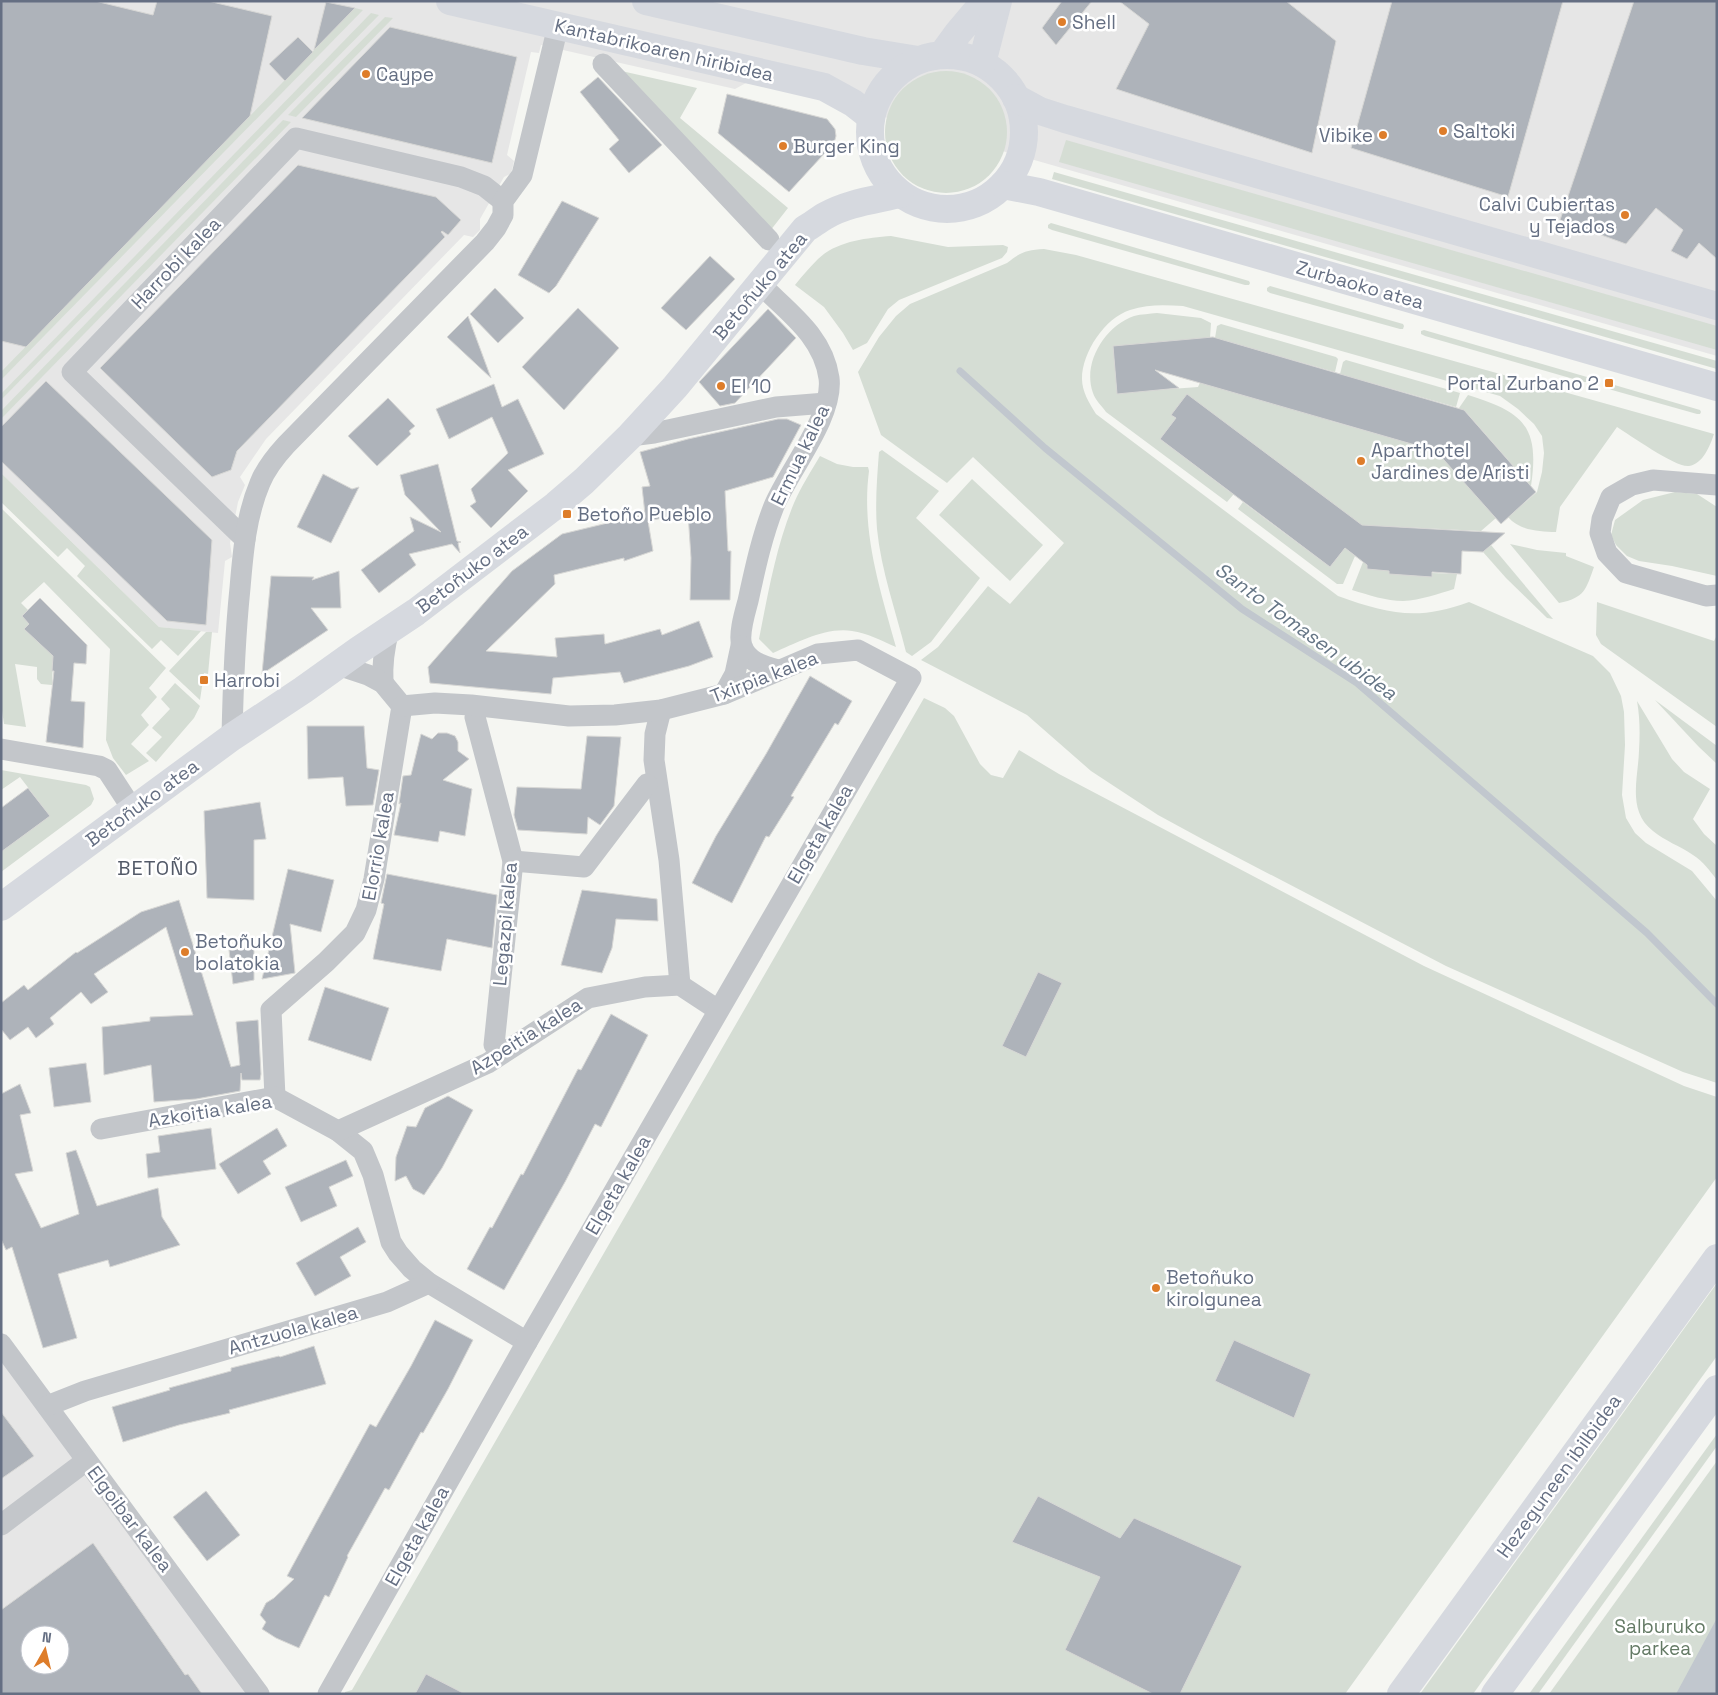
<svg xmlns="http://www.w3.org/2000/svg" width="1718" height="1695" font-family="'Space Grotesk',sans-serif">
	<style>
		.built { fill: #e6e6e6; fill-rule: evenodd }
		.green { fill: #d5ddd4 }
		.water { fill: #c1c7ce }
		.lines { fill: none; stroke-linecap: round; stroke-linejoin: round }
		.stream { stroke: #c1c7ce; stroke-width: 7 }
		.building { fill: #aeb3ba; stroke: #d7d7d5; fill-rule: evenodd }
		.street { stroke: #c3c6ca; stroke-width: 21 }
		.secondary { stroke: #d6d9df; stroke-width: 28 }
		.poi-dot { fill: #de7d2a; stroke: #fff; stroke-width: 2 }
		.labels { text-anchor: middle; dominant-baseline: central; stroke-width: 5; stroke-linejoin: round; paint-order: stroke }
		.poi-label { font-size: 19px; fill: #656f83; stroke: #fff; text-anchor: start }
		.street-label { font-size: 19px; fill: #656f83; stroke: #fff }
		.park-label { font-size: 19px; fill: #647a65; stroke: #fff }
		.water-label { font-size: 20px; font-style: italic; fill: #667686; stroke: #fff }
		.neighbourhood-label { font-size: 20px; letter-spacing: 1px; fill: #535a68; stroke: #fff }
	</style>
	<rect width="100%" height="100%" fill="#f5f6f2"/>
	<g class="built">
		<polygon points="1,1 1717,1 1717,356 825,100 746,83 735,89 541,45 539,53 531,52 507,155 514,161 512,170 510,174 504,177 480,219 480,230 473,237 464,235 266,439 240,477 245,485 238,502 230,543 232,557 225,561 218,633 159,627 1,473"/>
		<path d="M1 1342 262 1694H1ZM30 1635H60V1665H30Z"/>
	</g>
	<g class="green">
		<polygon points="355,8 363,10 1,380 1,372"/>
		<polygon points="371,13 379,15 1,400 1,394"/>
		<polygon points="385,17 393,18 296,117 288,115"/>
		<polygon points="617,70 697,88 680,118 788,208 770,231"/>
		<circle cx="946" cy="132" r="61"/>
		<polygon points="283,120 291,122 1,419 1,411"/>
		<polygon points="1066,140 1717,326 1717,350 1059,162"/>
		<polygon points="1054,172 1717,361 1717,369 1052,179"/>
		<polygon points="1051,223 1249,281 1250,283 1249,285 1245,285 1052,230 1048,228 1048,225"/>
		<path d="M891 236 948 247 1003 245 1008 247 1007 252 1002 258 899 300 888 309 867 343 853 350 843 333 824 307 795 285C802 276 810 267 818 259 837 241 866 238 891 236Z"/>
		<path d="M1044 249 1076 255 1714 434C1710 446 1703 464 1689 466 1676 468 1630 435 1617 427L1560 507 1556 532C1539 531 1520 531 1508 517L1537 492 1542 472 1544 453 1542 436 1534 424 1518 409 1500 396 1183 306C1165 305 1148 304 1130 310 1105 318 1082 352 1082 379 1082 391 1089 403 1096 414L1338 596C1388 614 1418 621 1469 602L1593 656 1610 673 1621 696 1624 712 1625 745 1622 795 1626 818 1635 833 1646 843 1692 871 1717 901V1083L1683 1072 1446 966 1204 840 1158 815 1091 771 1027 715 921 660 938 647 988 586 1010 604 1064 543 973 457 947 483 881 435 858 372 879 337 896 316 910 304 1007 263C1021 252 1026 250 1044 249Z"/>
		<polygon points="1270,286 1403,324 1404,326 1403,329 1400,329 1270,293 1267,291 1267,288"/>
		<path d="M1157 313 1201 318 1211 323 1210 338 1113 346 1117 393 1198 387 1203 376 1211 386 1312 415 1318 407 1331 421 1430 449 1439 441 1441 456 1496 518 1481 531 1362 525 1171 415 1176 418 1160 439 1230 492 1245 481 1227 502 1106 412C1102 406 1095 400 1093 393 1082 363 1105 326 1134 316 1141 314 1150 314 1157 313Z"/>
		<polygon points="1221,324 1336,357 1338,359 1335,372 1215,338 1217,326"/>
		<polygon points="1424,330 1587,377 1588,379 1587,382 1584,382 1425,336 1421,334 1421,331"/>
		<polygon points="1346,360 1460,393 1456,407 1340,374 1343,362"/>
		<polygon points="1611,384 1700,410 1701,412 1700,414 1697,414 1612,390 1608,388 1608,385"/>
		<path d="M1468 395C1523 412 1540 426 1531 486L1466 412 1465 413 1459 408Z"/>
		<path d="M882 450 939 491 916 518 980 578 931 642 912 656 906 652C896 612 881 570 877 529 875 504 877 478 879 452Z"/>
		<path d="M820 456 837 464 853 467H868L869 471C861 532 880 589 896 647 882 641 867 633 852 631 825 627 797 643 773 653L759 639C768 594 776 546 794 503 801 487 811 471 820 456Z"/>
		<polygon points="1,473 159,627 201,631 178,656 161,640 152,649 77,576 85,566 67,548 58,557 1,502"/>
		<polygon points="972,479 1043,545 1010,581 939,515"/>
		<polygon points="1675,492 1697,494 1717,507 1717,576 1672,566 1639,561 1627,556 1616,545 1611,535 1615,520 1643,500"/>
		<polygon points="1243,502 1330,567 1345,548 1355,556 1343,584 1337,584 1238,509"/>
		<polygon points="1,508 166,668 149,688 157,697 141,715 149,725 131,744 149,761 126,775 113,758 106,740 110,649 44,582 21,603 28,610 22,616 29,624 24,629 53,656 52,685 41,684 37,679 37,667 15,664 26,727 4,724 1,704"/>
		<path d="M1510 544 1537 550 1566 553V556L1594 567C1586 589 1585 598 1559 603Z"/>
		<polygon points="1491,545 1553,619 1547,618 1506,578 1483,552"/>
		<path d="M1367 556V569L1389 571V574L1431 577 1432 573 1457 574 1454 589C1438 594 1421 600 1403 601 1386 601 1369 595 1352 590L1363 562Z"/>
		<polygon points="1597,602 1714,641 1717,635 1717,727 1601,644 1596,635"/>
		<polygon points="206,632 212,632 208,674 204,673 200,700 169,671"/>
		<polygon points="175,683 200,706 194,718 156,762 146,753 162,737 152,728 170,709 161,699"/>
		<polygon points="924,698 945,708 954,716 980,764 991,775 1003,778 1019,750 1059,774 1424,966 1684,1086 1717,1097 1717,1177 1345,1694 345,1694 345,1692 352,1690"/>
		<polygon points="1655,700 1717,746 1717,764 1699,747"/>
		<path d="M1637 701 1672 759 1684 772 1710 789 1693 819 1704 834 1717 846V880C1710 871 1703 861 1693 855 1680 846 1665 841 1653 831 1627 811 1638 779 1639 751 1640 734 1640 718 1637 701Z"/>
		<polygon points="1,770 86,785 90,787 94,799 91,805 1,872 1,852 50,816 20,777 1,790"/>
		<polygon points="1717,1283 1717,1356 1473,1694 1420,1694"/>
		<polygon points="1717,1434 1717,1446 1538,1694 1529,1694"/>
		<polygon points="1717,1461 1717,1694 1549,1694"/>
	</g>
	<polygon class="water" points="1717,1618 1717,1694 1676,1694"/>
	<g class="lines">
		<polyline class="stream" points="960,371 1045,448 1242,609 1357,683 1647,933 1717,1004"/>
	</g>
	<g class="building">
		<polygon points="1,1 95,1 153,15 157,1 208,1 272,16 250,116 26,347 1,341"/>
		<polygon points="1062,1 1092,1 1056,45 1042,28"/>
		<polygon points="1119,1 1286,1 1336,41 1312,153 1116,89 1149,24"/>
		<polygon points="1392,1 1563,1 1508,197 1351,148"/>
		<polygon points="1634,1 1717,1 1717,259 1699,243 1687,259 1671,251 1683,230 1656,208 1626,244 1560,220"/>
		<polygon points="326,2 355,8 314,50"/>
		<polygon points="390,27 517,57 492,163 302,118"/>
		<polygon points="298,37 313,52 285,81 269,64"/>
		<polygon points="598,77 662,145 629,173 609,149 619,140 580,92"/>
		<polygon points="727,94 827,119 835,129 836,136 834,143 789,192 718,133"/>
		<polygon points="298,165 436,197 461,220 448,235 442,231 441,232 445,237 237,451 231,470 212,477 100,368"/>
		<polygon points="562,201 599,218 556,286 549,293 518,275"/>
		<polygon points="710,256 735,279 686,330 661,308"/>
		<polygon points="495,288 524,318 498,343 470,314"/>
		<polygon points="578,308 619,348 564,410 522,367"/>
		<polygon points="768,309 796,338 735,403 720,406 699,382"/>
		<polygon points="468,316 491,378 447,337"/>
		<polygon points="1213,337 1464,410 1536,492 1501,524 1436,451 1155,370 1179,388 1117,394 1113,346"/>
		<polygon points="46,381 212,540 206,625 167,621 1,461 1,427"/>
		<polygon points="494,384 502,407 518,399 544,454 508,470 528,491 491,528 470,506 476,502 471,489 508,453 492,417 449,439 436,409"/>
		<polygon points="1187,394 1362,525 1505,533 1483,552 1462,551 1461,574 1432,572 1432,577 1389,574 1389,571 1367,569 1367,565 1345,548 1330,567 1160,439 1176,418 1171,415"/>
		<polygon points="388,398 415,426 409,431 411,434 377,466 348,436"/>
		<polygon points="778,419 787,419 801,425 773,477 725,491 728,551 731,551 730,600 690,600 691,558 688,513 648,521 653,551 624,561 624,558 554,575 555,584 486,651 557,657 555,638 604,634 605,644 660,629 662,635 699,621 713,657 689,666 624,683 620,672 553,678 551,694 430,683 428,667 512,571 562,534 645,514 642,487 650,486 640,452 688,439"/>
		<polygon points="438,464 457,541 461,542 458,543 460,553 452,544 409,554 416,565 379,593 361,570 414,531 410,517 441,532 405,495 400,475"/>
		<polygon points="323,474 352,489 359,487 331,543 297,527"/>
		<polygon points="339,571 341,608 311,608 328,630 262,674 271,576 314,577 312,580"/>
		<polygon points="40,598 87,645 86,664 74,663 71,701 85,702 83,748 46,742 54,671 52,671 53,656 24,629 29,624 22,616"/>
		<polygon points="810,676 852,701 838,725 835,723 791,796 794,797 769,837 766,836 732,903 692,883 716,836 766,754"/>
		<polygon points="307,726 364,726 367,768 379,770 373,805 346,806 343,777 308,779"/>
		<polygon points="438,733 447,733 455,736 458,742 458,751 469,759 443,780 472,789 465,836 440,831 438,842 394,835 401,803 399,804 403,776 411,775 421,734 432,739"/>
		<polygon points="587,736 621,737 614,806 600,825 588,817 587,834 518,830 514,815 517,787 581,789"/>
		<polygon points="28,788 50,816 1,852 1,808"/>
		<polygon points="260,802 266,839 254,840 254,900 207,898 204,811"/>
		<polygon points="288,869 334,880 321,932 290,924 295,973 262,979"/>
		<polygon points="387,874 497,895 492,948 447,939 441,971 373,959 384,904 381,903"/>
		<polygon points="582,890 657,899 658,921 616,919 612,948 602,973 561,965"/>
		<polygon points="179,900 231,1067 240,1065 236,1022 258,1020 261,1074 260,1080 242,1080 241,1073 240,1091 196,1099 154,1102 151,1065 104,1075 102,1027 150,1021 150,1017 193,1015 166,927 94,974 108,992 91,1004 81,992 50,1018 54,1024 36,1038 28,1027 10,1040 1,1029 1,1003 24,985 28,990 76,952 77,953 141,912"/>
		<polygon points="254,947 254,980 233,984 229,950"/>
		<polygon points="1038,972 1062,983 1026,1057 1002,1046"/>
		<polygon points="325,987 389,1008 371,1061 308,1040"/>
		<polygon points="611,1014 648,1035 601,1127 595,1124 565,1182 504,1290 467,1269 490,1227 492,1228 521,1174 523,1175 578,1069 581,1070"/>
		<polygon points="86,1063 91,1102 54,1107 49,1068"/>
		<polygon points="20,1084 31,1113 20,1115 33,1171 15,1174 41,1228 79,1214 66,1153 76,1150 97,1206 158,1188 162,1217 180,1245 110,1267 108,1260 58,1274 77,1338 43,1348 12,1247 6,1250 1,1239 1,1094"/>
		<polygon points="448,1096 473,1110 442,1168 424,1195 413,1189 406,1176 395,1181 396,1157 407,1126 416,1127 425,1108"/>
		<polygon points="211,1128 216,1169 148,1178 146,1154 160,1152 158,1136"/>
		<polygon points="277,1128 287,1146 263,1161 271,1174 238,1194 219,1164"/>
		<polygon points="346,1160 353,1176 329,1187 337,1206 301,1222 285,1187"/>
		<polygon points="358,1227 366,1242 340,1257 351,1276 315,1296 296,1263"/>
		<polygon points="435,1320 473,1340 448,1389 423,1433 421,1432 389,1490 385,1488 347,1556 348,1557 329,1597 325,1595 299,1648 276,1638 262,1629 266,1622 260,1615 266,1603 274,1598 294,1579 287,1576 318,1519 370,1424 376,1427 411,1366"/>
		<polygon points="1234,1340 1311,1374 1294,1418 1215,1381"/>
		<polygon points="314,1346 326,1384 229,1410 230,1413 179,1425 123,1442 112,1407 170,1390 169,1388 231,1371 231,1368 279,1356 280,1357"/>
		<polygon points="1,1412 34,1456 1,1479"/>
		<polygon points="206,1491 240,1535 207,1561 173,1517"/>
		<polygon points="1038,1496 1120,1538 1134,1518 1242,1566 1180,1694 1153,1694 1065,1650 1100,1577 1012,1542"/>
		<path d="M93 1543 185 1675 188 1674 202 1694H1V1610ZM30 1635H60V1665H30Z"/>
		<polygon points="426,1674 465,1694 415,1694"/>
	</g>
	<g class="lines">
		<g class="street">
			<polyline points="603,64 769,240"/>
			<path d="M761 285C789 313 823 336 829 378 834 416 789 470 774 506 762 536 755 569 748 601 745 612 738 635 742 646 747 662 764 666 778 670"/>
			<polyline points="630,436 654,433 776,407 826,403"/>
			<polyline points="1717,485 1653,480 1632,485 1611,497 1602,519 1600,533 1607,553 1626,573 1706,596 1717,595"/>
			<polyline points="245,539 72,372 296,138 461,177 484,186 503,201"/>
			<path d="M383 683C382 664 384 648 389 630"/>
			<polyline points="724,694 735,674 741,646"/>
			<polyline points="661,710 655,734 654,760 669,860 680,985"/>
			<polyline points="475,717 513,861 494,1045"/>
			<path d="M232 737C233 687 235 637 240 588 243 552 246 516 260 483 266 468 275 457 286 445L485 242 496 228 503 215V201L522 175 558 26"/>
			<polyline points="1,749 99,766 107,770 133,810"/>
			<polyline points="513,861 584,867 647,784"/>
			<polyline points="275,1097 271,1010 326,962 355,933 366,910 374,879 402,706 383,683 368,675 338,665"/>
			<polyline points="101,1129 275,1097 338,1131 363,1151 373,1175 391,1242 398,1253 412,1269 429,1283 527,1342"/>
			<polyline points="338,1131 488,1063 588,998 645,987 680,985 718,1010"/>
			<polyline points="1,1344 259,1694"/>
			<polyline points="47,1406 85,1391 387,1302 429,1283"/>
			<polyline points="1,1525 86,1461"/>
			<polyline points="328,1694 527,1342 911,678 858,650 818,654 724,694 661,710 615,715 569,716 471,705 435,703 402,706"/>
		</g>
		<g class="secondary">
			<polyline points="450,1 824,87 853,103 871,117"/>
			<polyline points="646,1 863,51 918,60"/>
			<circle cx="947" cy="132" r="77"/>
			<polyline points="942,55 958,33 985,1"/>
			<polyline points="982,63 998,1"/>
			<polyline points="1016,98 1040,111 1065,119 1717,306"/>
			<polyline points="1003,185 1039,192 1717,387"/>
			<path d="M1 907 232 737 303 690 359 650 416 612 556 505 584 481 630 436 675 387 805 229C812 225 818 220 825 216 847 203 875 200 900 194"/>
			<polyline points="1401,1694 1717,1258"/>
			<polyline points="1495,1694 1717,1389"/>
		</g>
	</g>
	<g class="poi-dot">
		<circle cx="1062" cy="22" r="5"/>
		<circle cx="366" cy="74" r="5"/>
		<circle cx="1443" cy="131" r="5"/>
		<circle cx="1383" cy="135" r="5"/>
		<circle cx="783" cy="146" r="5"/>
		<circle cx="1625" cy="215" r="5"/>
		<rect x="1604" y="378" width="10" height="10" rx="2.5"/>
		<circle cx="721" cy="386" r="5"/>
		<circle cx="1361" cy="461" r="5"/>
		<rect x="562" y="509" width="10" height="10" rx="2.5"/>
		<rect x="199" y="675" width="10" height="10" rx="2.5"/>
		<circle cx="185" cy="952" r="5"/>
		<circle cx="1156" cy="1288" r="5"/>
	</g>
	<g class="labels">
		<g class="poi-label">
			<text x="1072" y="22">Shell</text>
			<text x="376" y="74">Caype</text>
			<text x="1453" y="131">Saltoki</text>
			<text x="1373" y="135" text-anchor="end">Vibike</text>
			<text x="793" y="146">Burger King</text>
			<text x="1615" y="204" text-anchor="end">Calvi Cubiertas<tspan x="1615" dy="22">y Tejados</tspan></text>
			<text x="1599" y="383" text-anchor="end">Portal Zurbano 2</text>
			<text x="731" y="386">El 10</text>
			<text x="1371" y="450">Aparthotel<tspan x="1371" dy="22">Jardines de Aristi</tspan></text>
			<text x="577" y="514">Betoño Pueblo</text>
			<text x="214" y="680">Harrobi</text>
			<text x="195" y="941">Betoñuko<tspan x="195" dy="22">bolatokia</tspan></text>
			<text x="1166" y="1277">Betoñuko<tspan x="1166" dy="22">kirolgunea</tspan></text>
		</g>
		<g class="street-label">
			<text transform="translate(664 50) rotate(13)">Kantabrikoaren hiribidea</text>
			<text transform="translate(176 263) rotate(-46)">Harrobi kalea</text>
			<text transform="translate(1360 285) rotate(16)">Zurbaoko atea</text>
			<text transform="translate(760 286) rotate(-50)">Betoñuko atea</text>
			<text transform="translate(800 455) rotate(-64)">Ermua kalea</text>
			<text transform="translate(472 569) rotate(-37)">Betoñuko atea</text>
			<text transform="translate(764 677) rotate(-21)">Txirpia kalea</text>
			<text transform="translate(142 803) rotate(-36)">Betoñuko atea</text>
			<text transform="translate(820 834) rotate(-60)">Elgeta kalea</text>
			<text transform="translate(378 846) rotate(-80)">Elorrio kalea</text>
			<text transform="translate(505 924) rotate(-85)">Legazpi kalea</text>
			<text transform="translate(526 1036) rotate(-32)">Azpeitia kalea</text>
			<text transform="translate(210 1111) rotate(-9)">Azkoitia kalea</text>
			<text transform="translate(618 1185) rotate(-60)">Elgeta kalea</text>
			<text transform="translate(293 1330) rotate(-16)">Antzuola kalea</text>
			<text transform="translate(1559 1476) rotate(-54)">Hezeguneen ibilbidea</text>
			<text transform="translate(130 1519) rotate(53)">Elgoibar kalea</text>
			<text transform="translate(417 1536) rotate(-61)">Elgeta kalea</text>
		</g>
		<g class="park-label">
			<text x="1660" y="1626">Salburuko<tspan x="1660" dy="22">parkea</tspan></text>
		</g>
		<g class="water-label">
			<text transform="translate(1306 631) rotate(36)">Santo Tomasen ubidea</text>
		</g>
		<g class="neighbourhood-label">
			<text x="158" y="868">BETOÑO</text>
		</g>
	</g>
	<rect width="1718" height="1695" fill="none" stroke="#656f83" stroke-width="5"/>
	<g transform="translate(45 1650) rotate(8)"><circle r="24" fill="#ffffff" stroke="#c1c5cd"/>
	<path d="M0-4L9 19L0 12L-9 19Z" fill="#de7d2a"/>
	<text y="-8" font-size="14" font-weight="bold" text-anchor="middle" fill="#656f83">N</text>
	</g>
</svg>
